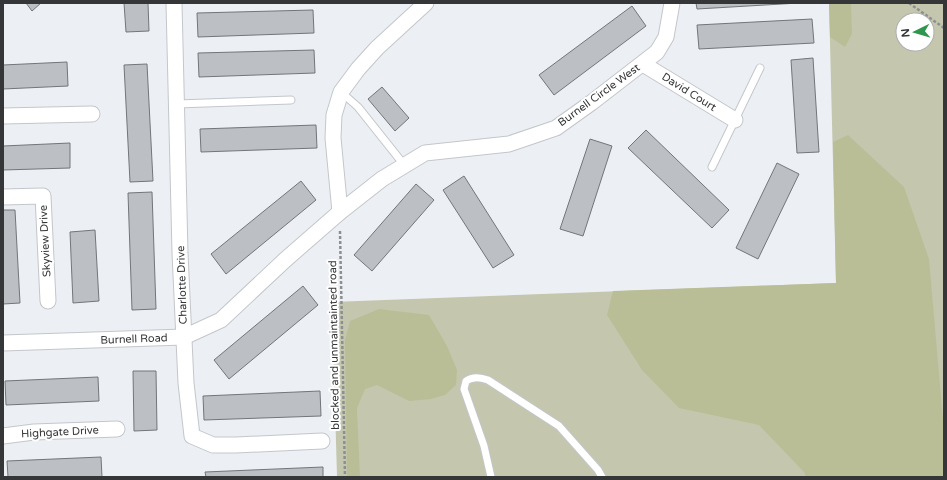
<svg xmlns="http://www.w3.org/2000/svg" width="947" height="480" font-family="'Varela Round',sans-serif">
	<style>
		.green { fill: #c4c7ae; fill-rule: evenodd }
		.forest { fill: #babe96 }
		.building { fill: #bcbfc4; stroke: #727579 }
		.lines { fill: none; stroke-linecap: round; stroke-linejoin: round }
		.service-casing { stroke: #c3c6cb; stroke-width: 9 }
		.minor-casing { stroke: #c3c6cb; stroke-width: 17 }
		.path { stroke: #8c8f92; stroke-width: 2.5; stroke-dasharray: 3 2; stroke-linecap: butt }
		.service { stroke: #fff; stroke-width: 7 }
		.minor { stroke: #fff; stroke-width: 15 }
		.labels { text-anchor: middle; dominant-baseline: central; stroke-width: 4; stroke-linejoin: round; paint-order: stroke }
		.street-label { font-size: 11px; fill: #343637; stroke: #fff }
	</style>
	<rect width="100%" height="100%" fill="#ecf0f4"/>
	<path class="green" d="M829 3H944V477H337L332 302 836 283ZM903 20H927V44H903Z"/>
	<g class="forest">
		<polygon points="829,3 851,3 852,34 845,47 830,37"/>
		<polygon points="848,135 904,187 929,259 944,431 944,477 806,477 804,472 759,425 679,408 642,370 607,315 613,291 836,283 833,142"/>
		<polygon points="379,309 429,315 447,346 457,370 456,385 445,395 431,399 409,401 377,385 365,389 357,408 360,477 347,477 345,340 350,321"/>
	</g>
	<g class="building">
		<polygon points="26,3 41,3 32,11"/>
		<polygon points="124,3 148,3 149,31 126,32"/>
		<polygon points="696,3 799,3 697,9"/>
		<polygon points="632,6 646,26 554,95 539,75"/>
		<polygon points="313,10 314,33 198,37 197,13"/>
		<polygon points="812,19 814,43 699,49 697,25"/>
		<polygon points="314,50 315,73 199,77 198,53"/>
		<polygon points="813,58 819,152 797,153 791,60"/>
		<polygon points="67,62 68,86 3,89 3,65"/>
		<polygon points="147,64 153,181 130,182 124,65"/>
		<polygon points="382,87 409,118 395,131 368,99"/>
		<polygon points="316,125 317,148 201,152 200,129"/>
		<polygon points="646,130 729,210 712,228 628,148"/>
		<polygon points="590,139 612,146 583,236 560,229"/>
		<polygon points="70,143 70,168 3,170 3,146"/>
		<polygon points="777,163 799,174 758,259 736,248"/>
		<polygon points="464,176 514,255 493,268 443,190"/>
		<polygon points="301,181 316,200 226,274 211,254"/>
		<polygon points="416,184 434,200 372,271 354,255"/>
		<polygon points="152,192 156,309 132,310 128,193"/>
		<polygon points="3,210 15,210 20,303 3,304"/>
		<polygon points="95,230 99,301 73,303 70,232"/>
		<polygon points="303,286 318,305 229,379 214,360"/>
		<polygon points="133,371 156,371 157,430 134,431"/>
		<polygon points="98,377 99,401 6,405 5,381"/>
		<polygon points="320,391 321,416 204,420 203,396"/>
		<polygon points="101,457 102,477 8,477 7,461"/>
		<polygon points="323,467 323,477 206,477 205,472"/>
	</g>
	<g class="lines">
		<defs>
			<g id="service">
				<polyline points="341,92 358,107 405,166"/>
				<polyline points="177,104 291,100"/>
				<polyline points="712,167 760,68"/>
				<path d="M491 477 484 446 464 389 466 381C473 376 480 377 488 380L559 426 598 470 602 477"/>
			</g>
			<g id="minor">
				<polyline points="174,3 180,253 186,383 192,436 213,445 236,445 322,441"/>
				<polyline points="643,64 735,120"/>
				<polyline points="3,116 92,114"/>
				<polyline points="3,197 43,196 48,301"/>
				<polyline points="340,212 333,138 334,115 341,92 358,69 377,48 426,3"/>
				<polyline points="3,343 184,337 221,320 285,260 340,212 382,179 425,153 509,144 556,128 591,103 657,52 666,37 672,3"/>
				<polyline points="3,436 34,432 117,429"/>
			</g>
		</defs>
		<use href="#service" class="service-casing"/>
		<use href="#minor" class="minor-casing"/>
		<g class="path">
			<polyline points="909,3 944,28"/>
			<polyline points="340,231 345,477"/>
		</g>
		<use href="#service" class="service"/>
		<use href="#minor" class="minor"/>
	</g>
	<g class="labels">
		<g class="street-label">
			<text transform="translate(689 92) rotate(32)">David Court</text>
			<text transform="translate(599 95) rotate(-36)">Burnell Circle West</text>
			<text transform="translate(45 241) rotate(-93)">Skyview Drive</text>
			<text transform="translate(182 285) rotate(-92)">Charlotte Drive</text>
			<text transform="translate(134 339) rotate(-2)">Burnell Road</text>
			<text transform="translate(334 345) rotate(-91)">blocked and unmaintainted road</text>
			<text transform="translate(60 432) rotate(-3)">Highgate Drive</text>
		</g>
	</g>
	<rect width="947" height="480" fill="none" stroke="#343637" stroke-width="8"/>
	<g transform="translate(915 32) rotate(265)"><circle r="19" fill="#ffffff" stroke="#aeafaf"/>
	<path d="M0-3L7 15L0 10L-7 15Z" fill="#2f974d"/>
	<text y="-6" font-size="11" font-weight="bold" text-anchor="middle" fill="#343637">N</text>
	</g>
</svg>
